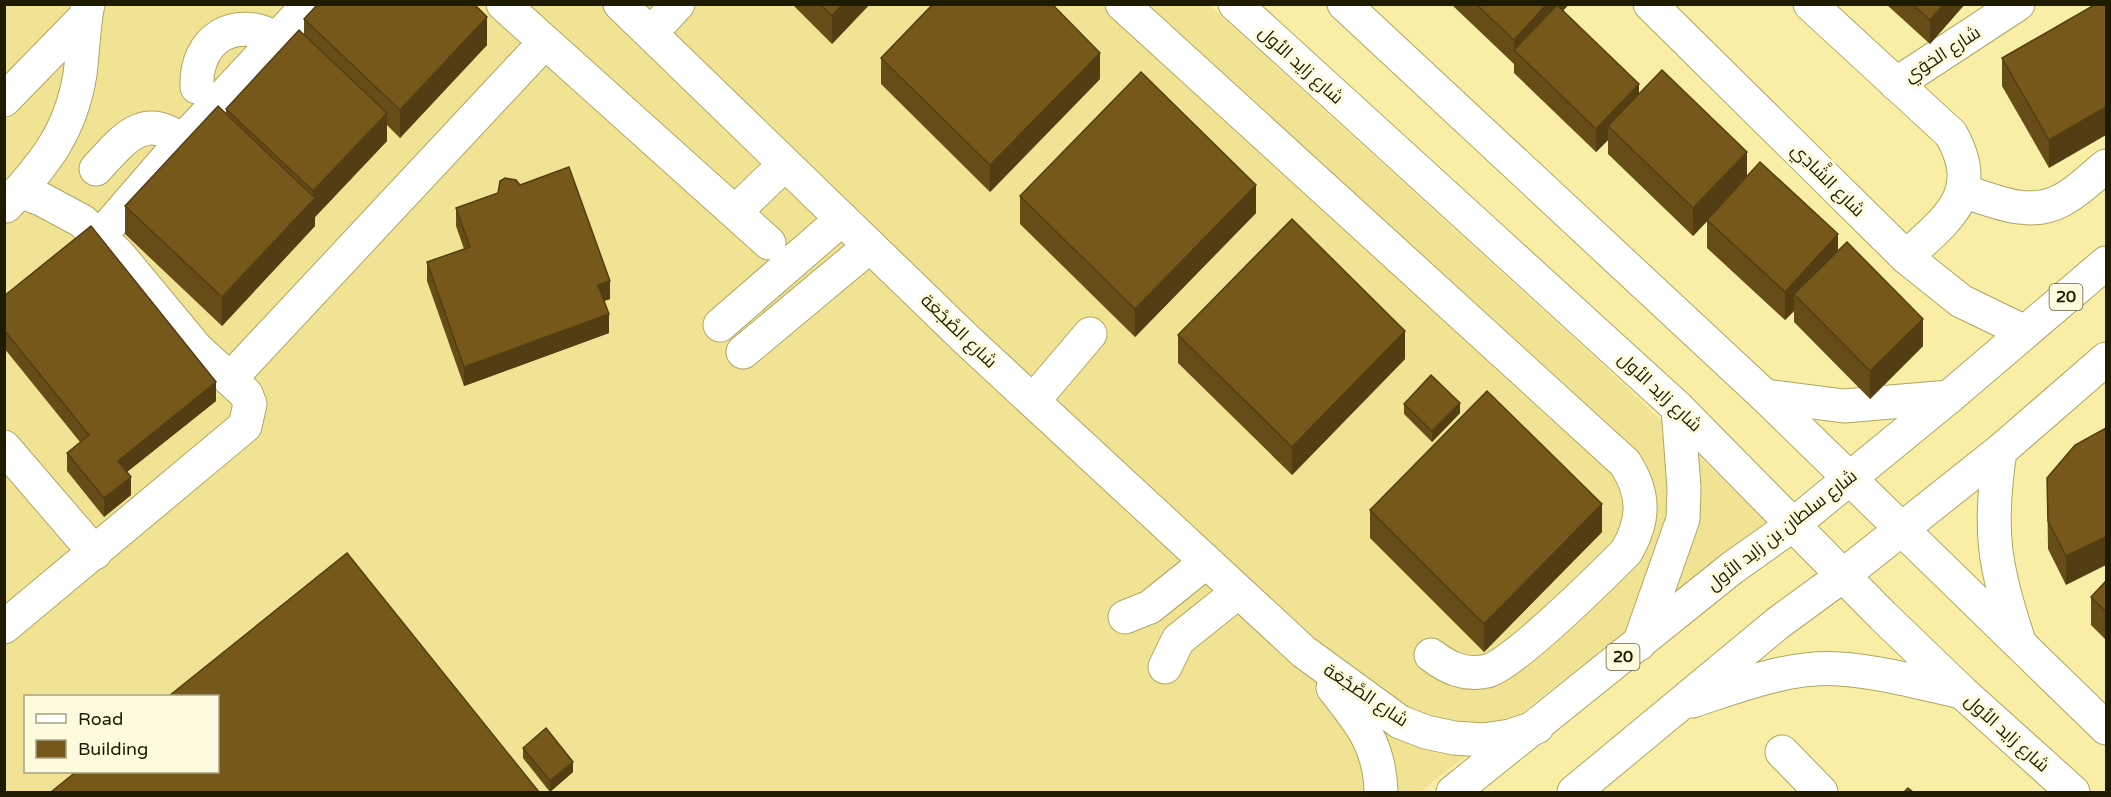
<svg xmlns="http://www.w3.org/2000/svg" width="2111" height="797" font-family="'Varela Round',Cairo,sans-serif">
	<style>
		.built { fill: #f0e494; fill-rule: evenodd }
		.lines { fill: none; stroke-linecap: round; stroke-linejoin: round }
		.minor-casing { stroke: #b0a661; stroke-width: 35 }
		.major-casing { stroke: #b0a661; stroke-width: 35 }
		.minor { stroke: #fff; stroke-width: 33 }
		.major { stroke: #fff; stroke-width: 33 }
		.wall { fill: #664c17 }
		.shaded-wall { fill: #533e13 }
		.building { fill: #77581b; stroke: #533e13; stroke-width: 1.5 }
		.labels { text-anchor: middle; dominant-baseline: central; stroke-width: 6; stroke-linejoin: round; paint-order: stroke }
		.shield { fill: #fdfade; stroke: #625e43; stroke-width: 1.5 }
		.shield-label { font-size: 16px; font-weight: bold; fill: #1f1b00 }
		.street-label { font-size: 18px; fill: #1f1b00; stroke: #fdfade }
	</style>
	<rect width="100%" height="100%" fill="#f8eea6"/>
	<path class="built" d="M5 5H1209L1603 365 1767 521 1420 792H5ZM26 696H218V772H26Z"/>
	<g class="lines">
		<defs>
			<g id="minor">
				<polyline points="503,4 769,243"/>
				<polyline points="620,4 967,340 1304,652 1400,722 1426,732 1454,738 1483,740 1510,736 1537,727"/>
				<path d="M1122 4 1625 463C1645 494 1645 520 1626 552 1603 575 1512 666 1487 671 1465 676 1448 668 1431 655"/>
				<polyline points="1650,4 1906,257 1961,301 2025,332"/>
				<path d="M1810 4 1951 134C1985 194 1947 219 1906 257"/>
				<polyline points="651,33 678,4"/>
				<polyline points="1896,84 2018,4"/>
				<path d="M197 87C195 39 235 14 277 39"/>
				<polyline points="4,100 85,17"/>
				<path d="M96 169C122 141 143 110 182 141"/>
				<path d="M1963 191C1995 201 2030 218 2062 200 2078 192 2092 177 2106 166"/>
				<path d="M6 206C44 164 71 132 80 74 83 51 83 28 88 4"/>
				<polyline points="735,212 785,164"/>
				<polyline points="100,236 182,141 309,4"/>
				<polyline points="720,325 842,219"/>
				<polyline points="743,352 870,246"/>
				<polyline points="231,378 545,42"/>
				<polyline points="1033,401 1090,334"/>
				<polyline points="4,447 95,553"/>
				<polyline points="1125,617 1150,607 1206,562"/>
				<polyline points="4,627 245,426 250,404 246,394 197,349 119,255 82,221 41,199 19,191"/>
				<polyline points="1165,667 1178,640 1238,592"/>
				<path d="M1333 688C1361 723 1380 746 1381 792"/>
				<polyline points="1782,752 1821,792"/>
			</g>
			<g id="major">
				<polyline points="1235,4 1678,408 1883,616 1963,693 2073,792"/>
				<polyline points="1344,4 1765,396 2106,728"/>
				<polyline points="1765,396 1844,406 1949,397"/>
				<path d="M2000 451C1988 530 1994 568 2020 644"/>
				<polyline points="1639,644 1683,519 1684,488 1678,408"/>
				<path d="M1692 701C1738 686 1791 665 1840 669 1881 672 1922 683 1961 692"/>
				<polyline points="1453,792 1732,568 1794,524 1949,397 2106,263"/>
				<polyline points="1574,792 1778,623 1845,574 2000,451 2106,359"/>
			</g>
		</defs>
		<use href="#minor" class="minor-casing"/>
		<use href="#major" class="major-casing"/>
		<use href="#minor" class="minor"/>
		<use href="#major" class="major"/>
	</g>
	<g class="wall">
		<polygon points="792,4 870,4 832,44"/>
		<polygon points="1451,4 1569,4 1563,11 1639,93 1747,176 1838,250 1923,346 1870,399 1794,322 1794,311 1785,320 1707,248 1707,221 1693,236 1608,154 1608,140 1596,152 1514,73 1514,64"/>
		<polygon points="1886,4 1965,4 1930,44"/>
		<polygon points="2096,4 2049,168 2002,86 2002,58"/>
		<polygon points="304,19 487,45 400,138 387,125 387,141 315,217 315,226 222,326 125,234 125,206 226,114 226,109 304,35"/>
		<polygon points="881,58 1100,79 990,192 881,84"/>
		<polygon points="1020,196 1256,213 1135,337 1020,224"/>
		<polygon points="456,208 610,299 604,301 609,333 464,386 427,281 427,262 464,249 456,226"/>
		<polygon points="4,296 216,401 127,472 131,495 104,517 67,471 67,453 80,442 4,348"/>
		<polygon points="1178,335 1405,359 1292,475 1178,363"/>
		<polygon points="1404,404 1460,413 1432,442 1404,414"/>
		<polygon points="2106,428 2066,585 2048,549 2047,478"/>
		<polygon points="1370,510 1602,532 1484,652 1370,538"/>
		<polygon points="2106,581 2106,640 2091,625 2091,597"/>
		<polygon points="523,748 573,772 550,792 523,758"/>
	</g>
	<g class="shaded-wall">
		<polygon points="843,4 870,4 832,44 832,16"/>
		<polygon points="1547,4 1569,4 1521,57 1514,50 1514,40"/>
		<polygon points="1944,4 1965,4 1930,44 1930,20"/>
		<polygon points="487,17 487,45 400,138 400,110"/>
		<polygon points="1100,53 1100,79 990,192 990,165"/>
		<polygon points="1639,84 1639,107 1608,126 1608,140 1596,152 1596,129"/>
		<polygon points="2106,107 2106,135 2049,168 2049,140"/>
		<polygon points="387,113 387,141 315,217 315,226 222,326 222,297 313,200 313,191"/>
		<polygon points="1747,152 1747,180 1693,236 1693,208"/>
		<polygon points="1256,185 1256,213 1135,337 1135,309"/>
		<polygon points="1838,234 1838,262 1794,294 1794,311 1785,320 1785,292"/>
		<polygon points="610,281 610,299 598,303 598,285"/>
		<polygon points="609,314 609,333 464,386 464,367"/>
		<polygon points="1923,319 1923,346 1870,399 1870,371"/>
		<polygon points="1405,331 1405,359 1292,475 1292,447"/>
		<polygon points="216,382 216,401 118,479 118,461"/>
		<polygon points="1460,403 1460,413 1432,442 1432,431"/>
		<polygon points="131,477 131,495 104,517 104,498"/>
		<polygon points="1602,504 1602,532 1484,652 1484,624"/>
		<polygon points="2106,537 2106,565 2066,585 2066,556"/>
		<polygon points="573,762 573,772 550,792 550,781"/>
	</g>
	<g class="building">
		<polygon points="318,4 474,4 487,17 400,110 304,19"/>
		<polygon points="820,4 843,4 832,16"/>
		<polygon points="933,4 1052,4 1100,53 990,165 881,58"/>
		<polygon points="1476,4 1547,4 1514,40"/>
		<polygon points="1912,4 1944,4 1930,20"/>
		<polygon points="2096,4 2106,4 2106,107 2049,140 2002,58"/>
		<polygon points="1557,5 1639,84 1596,129 1514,50"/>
		<polygon points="299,30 387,113 313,191 226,109"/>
		<polygon points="1662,70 1747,152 1693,208 1608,126"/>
		<polygon points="1141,72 1256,185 1135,309 1020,196"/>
		<polygon points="218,106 315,198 222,297 125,206"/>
		<polygon points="1760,162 1838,234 1785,292 1707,220"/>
		<polygon points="569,167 610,281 598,285 609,314 464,367 427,262 470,247 456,208 498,193 500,181 505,178 516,180 520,185"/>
		<polygon points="1292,219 1405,331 1292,447 1178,335"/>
		<polygon points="91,226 216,382 118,461 131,477 104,498 67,453 89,435 4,330 4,296"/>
		<polygon points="1847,242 1923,319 1870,371 1794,294"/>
		<polygon points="1431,375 1460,403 1432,431 1404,404"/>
		<polygon points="1487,391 1602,504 1484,624 1370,510"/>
		<polygon points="2106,428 2106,537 2066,556 2048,521 2047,478 2075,445"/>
		<polygon points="347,553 539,792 51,792 77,771 218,771 218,696 169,696"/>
		<polygon points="2106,581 2106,612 2091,597"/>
		<polygon points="546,728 573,762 550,781 523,748"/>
		<polygon points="1908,788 1913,792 1904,792"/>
	</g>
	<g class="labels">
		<g class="shield">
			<rect x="2049.5" y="284" width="33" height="26" rx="4.5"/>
			<rect x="1606.5" y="644" width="33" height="26" rx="4.5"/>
		</g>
		<g class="shield-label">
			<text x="2066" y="297">20</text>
			<text x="1623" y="657">20</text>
		</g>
		<g class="street-label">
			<text transform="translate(1942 54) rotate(-33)">شارع الخوَي</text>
			<text transform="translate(1301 65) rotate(42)">شارع زايد الأول</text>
			<text transform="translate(1828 180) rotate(45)">شارع الشَّادِي</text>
			<text transform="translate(959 331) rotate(44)">شارع الصَّجْعَة</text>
			<text transform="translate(1660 392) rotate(43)">شارع زايد الأول</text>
			<text transform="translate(1782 530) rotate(-38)">شارع سلطان بن زايد الأول</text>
			<text transform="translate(1366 695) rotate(34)">شارع الصَّجْعَة</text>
			<text transform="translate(2007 733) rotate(42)">شارع زايد الأول</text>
		</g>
	</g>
	<rect width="2111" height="797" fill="none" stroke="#1f1b00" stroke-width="12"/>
	<rect x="24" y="695" width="195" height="78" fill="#fdfade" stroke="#a4a185" stroke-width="1.5"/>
	<rect x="36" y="714" width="30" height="9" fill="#ffffff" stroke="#a4a185" stroke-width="1.5"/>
	<text x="78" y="725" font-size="18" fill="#1f1b00">Road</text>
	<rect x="36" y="740" width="30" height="18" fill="#77581b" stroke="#a4a185" stroke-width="1.5"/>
	<text x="78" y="755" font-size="18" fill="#1f1b00">Building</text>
</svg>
